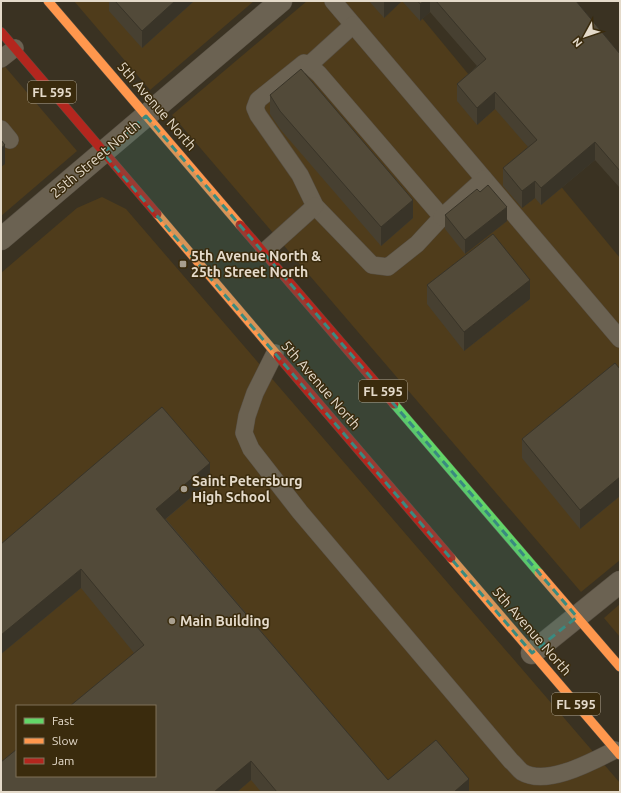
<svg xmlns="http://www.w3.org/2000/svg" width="621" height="793" font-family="Ubuntu,sans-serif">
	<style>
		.built { fill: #4f3c1b; fill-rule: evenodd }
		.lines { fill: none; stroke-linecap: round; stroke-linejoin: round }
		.lane-casing { stroke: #574f43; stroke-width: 18 }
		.street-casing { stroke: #574f43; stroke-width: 23 }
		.fast-casing { stroke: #574f43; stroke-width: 10 }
		.slow-casing { stroke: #574f43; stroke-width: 10 }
		.jam-casing { stroke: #574f43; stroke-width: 10 }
		.lane { stroke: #6b6252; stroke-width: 17 }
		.street { stroke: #6b6252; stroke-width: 22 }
		.fast { stroke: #63d668; stroke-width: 9 }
		.slow { stroke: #ff974d; stroke-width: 9 }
		.jam { stroke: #b3261e; stroke-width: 9 }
		.wall { fill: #474031 }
		.shaded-wall { fill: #393428 }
		.building { fill: #524a39; stroke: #393428 }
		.marked { fill: #3a8a80; fill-opacity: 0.2; stroke: #3a8a80; stroke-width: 3; stroke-dasharray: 8 5; stroke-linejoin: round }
		.poi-dot { fill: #a89f8f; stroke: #3a2b0d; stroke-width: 1.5 }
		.labels { text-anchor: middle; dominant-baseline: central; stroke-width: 3; stroke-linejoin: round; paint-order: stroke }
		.shield { fill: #3a2b0d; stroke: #b1a691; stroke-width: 1 }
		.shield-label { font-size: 13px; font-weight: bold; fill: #e4daca }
		.street-label { font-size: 14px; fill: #e4daca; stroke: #3a2b0d }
		.poi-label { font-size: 14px; font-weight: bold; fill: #e4daca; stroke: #3a2b0d; text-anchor: start }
	</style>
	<rect width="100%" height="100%" fill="#3a3222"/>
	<g class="built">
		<polygon points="74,1 254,1 150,90"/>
		<polygon points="307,1 408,1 620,258 620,560 581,592 172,115"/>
		<polygon points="1,62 77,151 1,216"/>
		<path d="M102 197 126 209 620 783V792H1V273L77 208ZM17 706H155V776H17Z"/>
		<polygon points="620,604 620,637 604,618"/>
	</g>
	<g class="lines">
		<defs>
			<g id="lane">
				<polyline points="333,1 620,339"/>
				<polyline points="1,59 15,48"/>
				<polygon points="304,63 309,65 319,74 442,217 417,244 388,267 372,265 315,206 300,175 258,115 255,108 258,100"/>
				<polyline points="309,65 353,25"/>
				<polyline points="1,129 10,140"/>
				<polyline points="442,217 484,179"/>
				<polyline points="264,252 315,206"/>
				<path d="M275 353 255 393 247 416 244 433 251 449 300 512 511 761C515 764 518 769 522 772 547 787 593 761 615 750"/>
			</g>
			<g id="street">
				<polyline points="1,239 281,1"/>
				<polyline points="532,653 620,582"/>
			</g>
			<polyline id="fast" points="394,404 539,573"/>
			<g id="slow">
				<polyline points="48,1 240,225"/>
				<polyline points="157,214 278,356"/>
				<polyline points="451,558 620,755"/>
				<polyline points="539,573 620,667"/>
			</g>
			<g id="jam">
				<polyline points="1,32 157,214"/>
				<polyline points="240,225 394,404"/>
				<polyline points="278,356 451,558"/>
			</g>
		</defs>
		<use href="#lane" class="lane-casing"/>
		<use href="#street" class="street-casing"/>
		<use href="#fast" class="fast-casing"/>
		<use href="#slow" class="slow-casing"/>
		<use href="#jam" class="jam-casing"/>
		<use href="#lane" class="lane"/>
		<use href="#street" class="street"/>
		<use href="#fast" class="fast"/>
		<use href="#slow" class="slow"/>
		<use href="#jam" class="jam"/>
	</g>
	<g class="wall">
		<polygon points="109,1 193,1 193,2 142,48 109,11"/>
		<polygon points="369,1 576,1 620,54 620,188 595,160 541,205 535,198 522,208 503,186 503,168 528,147 495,109 477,125 457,101 457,84 477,66 430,12 420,21 402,1 384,18"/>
		<polygon points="270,95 413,218 381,246 280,129 270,114"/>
		<polygon points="445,215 507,221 465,254 445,229"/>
		<polygon points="427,285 530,299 464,351 427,304"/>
		<polygon points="620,369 620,496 580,529 522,458 522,439"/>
		<polygon points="162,407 210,481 166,519 388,780 469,792 261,792 251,780 237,792 1,792 134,653 81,588 1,654"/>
	</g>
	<g class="shaded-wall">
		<polygon points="175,1 193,1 193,2 142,48 142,31"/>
		<polygon points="384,1 402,1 384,18"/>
		<polygon points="424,1 430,1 430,12 420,21 420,4"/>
		<polygon points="495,92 495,109 477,125 477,108"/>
		<polygon points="595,142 595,160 541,205 541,188"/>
		<polygon points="5,145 5,164 1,167 1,148"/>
		<polygon points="535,181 535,198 522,208 522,191"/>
		<polygon points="413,200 413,218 381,246 381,227"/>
		<polygon points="507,207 507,221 465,254 465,240"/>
		<polygon points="530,280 530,299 464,351 464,332"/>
		<polygon points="210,463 210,481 156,527 156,509"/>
		<polygon points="620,477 620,496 580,529 580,510"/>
		<polygon points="81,569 81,588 1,654 1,635"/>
		<polygon points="251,761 251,780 237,792 214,792"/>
		<polygon points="469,779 469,792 454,792"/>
	</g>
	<g class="building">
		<polygon points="115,1 175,1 142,31"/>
		<polygon points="418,1 424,1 420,4"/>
		<polygon points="436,1 576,1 620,54 620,171 595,142 541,188 535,181 522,191 503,168 537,140 495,92 477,108 457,84 486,59"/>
		<polygon points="301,69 413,200 381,227 280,111 270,95"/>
		<polygon points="1,140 5,145 1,148"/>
		<polygon points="488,185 507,207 465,240 445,215 477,189 480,192"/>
		<polygon points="493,234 530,280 464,332 427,285"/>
		<polygon points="615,363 620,369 620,477 580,510 522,439"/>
		<polygon points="162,407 210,463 156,509 388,780 436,740 469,779 454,792 277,792 251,761 214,792 1,792 1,762 17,749 17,776 155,776 155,706 70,706 144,645 81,569 1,635 1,544"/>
	</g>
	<path class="marked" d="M146 116 577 617 532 653 103 153Z"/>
	<g class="poi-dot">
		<rect x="179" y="260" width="8" height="8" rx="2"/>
		<circle cx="184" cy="489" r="4"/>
		<circle cx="172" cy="621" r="4"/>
	</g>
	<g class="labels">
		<g class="shield">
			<rect x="28" y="81" width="48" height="22" rx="3"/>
			<rect x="359" y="380" width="48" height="22" rx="3"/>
			<rect x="552" y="693" width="48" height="22" rx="3"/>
		</g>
		<g class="shield-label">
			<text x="52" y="92">FL 595</text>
			<text x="383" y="391">FL 595</text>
			<text x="576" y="704">FL 595</text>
		</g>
		<g class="street-label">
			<text transform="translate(157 106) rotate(49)">5th Avenue North</text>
			<text transform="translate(95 159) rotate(-40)">25th Street North</text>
			<text transform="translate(321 385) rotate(49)">5th Avenue North</text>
			<text transform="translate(532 631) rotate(49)">5th Avenue North</text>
		</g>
		<g class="poi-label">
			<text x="191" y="256">5th Avenue North &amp;<tspan x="191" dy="16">25th Street North</tspan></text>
			<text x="192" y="481">Saint Petersburg<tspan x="192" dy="16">High School</tspan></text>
			<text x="180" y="621">Main Building</text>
		</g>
	</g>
	<rect width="621" height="793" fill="none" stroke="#e4daca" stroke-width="4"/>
	<rect x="16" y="705" width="140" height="72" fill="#3a2b0d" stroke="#7e7159"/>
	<rect x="24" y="718" width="20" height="6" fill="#63d668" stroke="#7e7159"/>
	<text x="52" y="725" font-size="12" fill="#e4daca">Fast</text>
	<rect x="24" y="738" width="20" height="6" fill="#ff974d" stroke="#7e7159"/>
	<text x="52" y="745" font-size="12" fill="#e4daca">Slow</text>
	<rect x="24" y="758" width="20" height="6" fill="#b3261e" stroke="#7e7159"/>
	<text x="52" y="765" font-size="12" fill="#e4daca">Jam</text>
	<g transform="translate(585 36) rotate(230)" stroke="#3a2b0d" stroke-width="3" paint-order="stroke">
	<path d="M0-3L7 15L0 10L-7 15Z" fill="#e4daca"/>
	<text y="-6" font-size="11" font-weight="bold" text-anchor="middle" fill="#e4daca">N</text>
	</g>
</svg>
